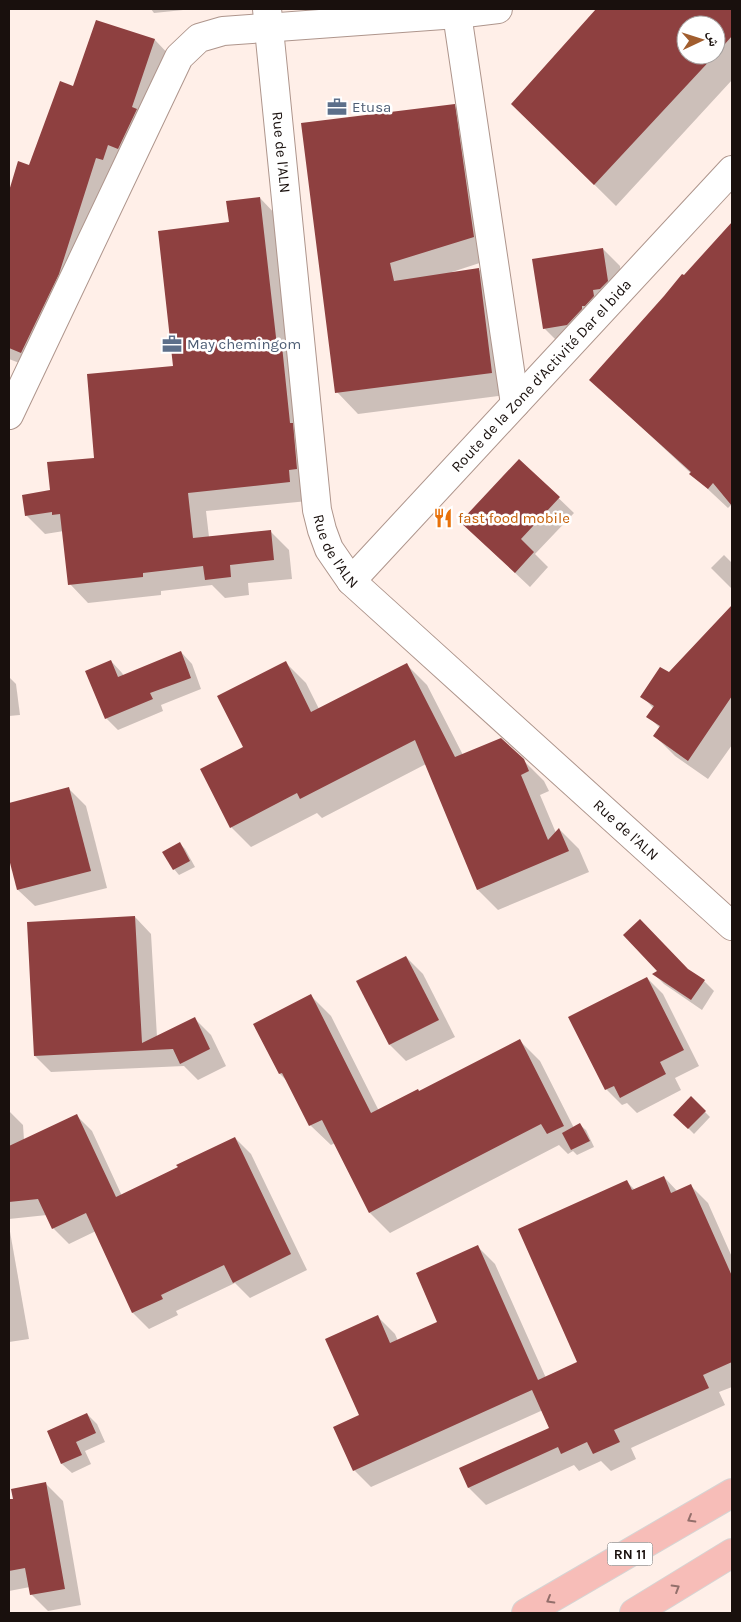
<svg xmlns="http://www.w3.org/2000/svg" width="741" height="1622" font-family="Karla,'Noto Naskh Arabic',sans-serif">
	<style>
		.shadow { fill: #0003; fill-rule: evenodd }
		.building { fill: #8e4040 }
		.lines { fill: none; stroke-linecap: round; stroke-linejoin: round }
		.minor-casing { stroke: #ae958c; stroke-width: 30 }
		.highway-casing { stroke: #d6d4d3; stroke-width: 30 }
		.minor { stroke: #fff; stroke-width: 28 }
		.highway { stroke: #f7bdb8; stroke-width: 28 }
		.oneway { stroke: #936f6b }
		.labels { text-anchor: middle; dominant-baseline: central; stroke-width: 5; stroke-linejoin: round; paint-order: stroke }
		.shield { fill: #fff; stroke: #5e5856; stroke-width: 1 }
		.shield-label { font-size: 14px; font-weight: bold; fill: #19100d }
		.service-label { font-size: 15px; fill: #4e5e75; stroke: #fff; text-anchor: start }
		.street-label { font-size: 15px; fill: #19100d; stroke: #fff }
		.food-label { font-size: 15px; fill: #c56008; stroke: #fff; text-anchor: start }
	</style>
	<rect width="100%" height="100%" fill="#ffefe8"/>
	<g class="shadow">
		<polygon points="151,9 193,9 154,13"/>
		<path d="M598 9H732V80L616 206 513 104ZM686 25H716V55H686Z"/>
		<polygon points="96,22 155,40 173,59 40,371 9,359 9,195 19,163 30,166 74,87"/>
		<polygon points="454,105 476,127 495,258 452,272 452,273 478,269 500,290 513,394 358,414 337,392"/>
		<polygon points="260,198 278,217 308,501 206,511 209,537 270,531 289,550 292,579 248,583 249,595 225,598 212,585 161,591 161,595 88,603 70,584 64,531 45,534 26,515 51,491 96,459 175,367 230,223"/>
		<polygon points="732,223 732,504 728,508 591,380"/>
		<polygon points="603,249 620,266 624,298 561,345 544,328"/>
		<polygon points="519,460 574,513 535,554 548,567 530,587 476,536"/>
		<polygon points="724,555 732,563 732,589 711,568"/>
		<polygon points="732,607 732,745 708,779 675,756 655,736 660,728 648,716 654,709 642,696 669,674"/>
		<polygon points="181,652 192,664 201,689 161,705 163,711 118,730 106,718 111,661 122,673 124,676"/>
		<polygon points="286,663 306,683 319,709 407,665 427,685 463,755 523,760 544,781 549,791 540,795 556,833 559,829 579,849 589,872 498,910 478,890 426,764 322,818 317,813 251,847 231,827 244,748"/>
		<polygon points="9,677 16,684 20,715 9,716"/>
		<polygon points="69,789 86,806 107,888 35,906 18,890 9,854 9,805"/>
		<polygon points="180,844 185,849 195,867 179,875 174,869"/>
		<polygon points="135,917 151,934 157,1037 195,1019 211,1035 226,1066 198,1080 184,1066 51,1072 35,1056 28,923"/>
		<polygon points="406,957 423,974 455,1037 406,1061 390,1045"/>
		<polygon points="688,970 704,981 714,991 702,1010 664,984 654,974"/>
		<polygon points="647,978 663,994 699,1066 675,1078 681,1090 637,1113 627,1103 622,1105 606,1089 570,1018"/>
		<polygon points="311,996 331,1016 379,1111 420,1092 520,1041 540,1061 574,1128 580,1125 586,1130 594,1147 577,1155 573,1151 568,1154 559,1145 390,1233 370,1213 335,1143 331,1145 310,1125 288,1082 280,1074"/>
		<polygon points="691,1098 710,1117 694,1134 675,1115"/>
		<polygon points="9,1111 23,1125 24,1140 76,1115 92,1131 122,1196 235,1138 251,1154 307,1270 250,1298 235,1283 176,1311 178,1315 149,1329 133,1313 96,1231 69,1244 53,1228 47,1215 9,1219"/>
		<polygon points="664,1177 678,1192 691,1186 708,1203 732,1257 732,1387 719,1392 725,1405 631,1448 636,1459 611,1471 601,1461 579,1471 574,1465 486,1505 469,1488 461,1469 551,1428 543,1410 371,1487 354,1470 360,1416 378,1317 395,1334 398,1341 439,1323 478,1247 495,1264 546,1378 579,1363 627,1182 635,1190"/>
		<polygon points="9,1226 29,1339 9,1342"/>
		<polygon points="87,1414 97,1424 105,1442 85,1451 91,1464 72,1473 62,1464 49,1432"/>
		<polygon points="46,1484 63,1501 81,1605 48,1611 31,1594 30,1587 9,1591 9,1501 15,1500"/>
	</g>
	<g class="building">
		<polygon points="596,9 732,9 732,36 716,54 716,25 686,25 686,55 715,55 594,185 511,104"/>
		<polygon points="96,20 155,39 132,107 137,109 118,149 108,145 103,160 96,158 59,274 21,353 9,348 9,191 18,161 29,165 60,81 73,86"/>
		<polygon points="455,104 474,237 390,263 394,281 479,268 492,373 335,393 301,123"/>
		<polygon points="260,197 277,346 282,346 290,423 293,423 297,469 289,470 290,482 188,493 193,538 271,530 274,560 230,565 231,577 205,580 203,566 143,573 143,577 68,585 60,514 52,515 52,512 25,516 22,495 50,490 47,462 94,458 87,374 173,366 158,231 229,222 226,201"/>
		<polygon points="732,222 732,506 713,483 708,489 689,474 691,472 589,380 664,296 682,274 684,275"/>
		<polygon points="603,248 608,281 600,289 593,290 594,296 585,306 582,306 582,309 567,325 543,329 532,259"/>
		<polygon points="519,459 560,497 521,539 534,552 515,573 460,522"/>
		<polygon points="732,605 732,696 688,761 653,736 660,726 646,717 654,706 640,697 660,667 669,672"/>
		<polygon points="181,651 191,678 150,693 153,699 105,719 85,671 111,660 118,677"/>
		<polygon points="286,661 311,712 407,663 455,757 501,738 524,759 529,771 521,775 548,840 559,828 569,851 477,890 415,740 300,799 297,793 230,828 200,769 243,747 217,696"/>
		<polygon points="69,787 91,871 17,890 9,859 9,803"/>
		<polygon points="180,842 190,861 173,870 162,852"/>
		<polygon points="135,916 142,1043 195,1017 210,1049 180,1064 173,1049 34,1056 27,922"/>
		<polygon points="640,919 688,969 705,980 691,1000 652,974 657,971 623,935"/>
		<polygon points="406,956 439,1020 389,1045 356,981"/>
		<polygon points="647,977 684,1050 660,1062 666,1074 620,1098 614,1086 605,1090 568,1017"/>
		<polygon points="311,994 371,1113 418,1089 419,1091 520,1039 564,1126 547,1134 541,1124 369,1213 322,1120 309,1126 282,1073 279,1074 253,1024"/>
		<polygon points="691,1096 706,1111 688,1129 673,1115"/>
		<polygon points="77,1114 116,1197 178,1167 176,1165 235,1137 291,1254 233,1283 224,1265 161,1295 163,1299 132,1313 86,1213 52,1229 38,1199 9,1202 9,1146"/>
		<polygon points="580,1123 590,1141 571,1150 562,1133"/>
		<polygon points="664,1176 671,1193 691,1184 732,1276 732,1362 703,1375 709,1388 614,1430 620,1442 593,1454 587,1442 561,1454 558,1447 468,1488 459,1468 549,1428 532,1390 353,1471 333,1427 359,1415 325,1339 378,1315 390,1343 437,1322 416,1273 478,1245 538,1380 577,1362 518,1229 627,1180 632,1190"/>
		<polygon points="87,1413 96,1433 76,1442 82,1455 61,1464 47,1431"/>
		<polygon points="46,1482 65,1589 30,1595 25,1568 9,1571 9,1499 13,1499 11,1489"/>
	</g>
	<g class="lines">
		<defs>
			<g id="minor">
				<path id="s1" d="M267 9 317 510 322 530 329 549 351 581 732 926"/>
				<polyline points="457,14 515,404"/>
				<polyline points="9,415 179,57 199,38 223,31 457,14 498,9"/>
				<path id="s2" d="M351 581 732 170"/>
			</g>
			<g id="highway">
				<polyline points="526,1613 732,1493"/>
				<polyline points="634,1613 732,1553"/>
			</g>
		</defs>
		<use href="#minor" class="minor-casing"/>
		<use href="#highway" class="highway-casing"/>
		<use href="#minor" class="minor"/>
		<use href="#highway" class="highway"/>
	</g>
	<defs><path id="oneway-chevron" d="M-2-3.5L2.5 0L-2 3.5" fill="none" stroke-width="1.6" stroke-linecap="round" stroke-linejoin="round" transform="scale(1.25)"/></defs>
	<g class="oneway">
		<use href="#oneway-chevron" transform="translate(691 1519) rotate(150)"/>
		<use href="#oneway-chevron" transform="translate(676 1588) rotate(-31)"/>
		<use href="#oneway-chevron" transform="translate(550 1600) rotate(150)"/>
	</g>
	<defs>
		<symbol id="office-bare" viewBox="-9 -9 18 18"><path d="M-6-3h4V-5.5h4V-3h4V5H-6ZM-1-4.5V-3h2v-1.5ZM-6 0V1H6V0Z" fill="#5c6f8a" stroke="#fff" stroke-width="2.5" paint-order="stroke"/></symbol>
		<symbol id="restaurant-bare" viewBox="-9 -9 18 18"><path d="M-5-6h1v4h1v-4h1v4h1v-4h1v5L-1.5 .5V6h-2V.5L-5-1ZM5-6V6H3V1.5H1.5Q1.5-4 5-6Z" fill="#e8710a" stroke="#fff" stroke-width="2.5" paint-order="stroke"/></symbol>
	</defs>
	<g fill-rule="evenodd">
		<use href="#office-bare" x="323" y="93" width="28" height="28"/>
		<use href="#office-bare" x="158" y="330" width="28" height="28"/>
		<use href="#restaurant-bare" x="429" y="504" width="28" height="28"/>
	</g>
	<g class="labels">
		<rect class="shield" x="607.5" y="1542.5" width="45" height="23" rx="4"/>
		<g class="shield-label">
			<text x="630" y="1554">RN 11</text>
		</g>
		<g class="service-label">
			<text x="352" y="107">Etusa</text>
			<text x="187" y="344">May chemingom</text>
		</g>
		<g class="street-label">
			<text stroke="none"><textPath href="#s1" startOffset="144">Rue de l'ALN</textPath></text>
			<text stroke="none"><textPath href="#s2" startOffset="280">Route de la Zone d'Activité Dar el bida</textPath></text>
			<text stroke="none"><textPath href="#s1" startOffset="549">Rue de l'ALN</textPath></text>
			<text stroke="none"><textPath href="#s1" startOffset="954">Rue de l'ALN</textPath></text>
		</g>
		<g class="food-label">
			<text x="458" y="518">fast food mobile</text>
		</g>
	</g>
	<rect width="741" height="1622" fill="none" stroke="#19100d" stroke-width="20"/>
	<g transform="translate(701 40) rotate(86)"><circle r="24" fill="#ffffff" stroke="#a39f9e"/>
	<path d="M0-4L9 19L0 12L-9 19Z" fill="#a15d2e"/>
	<text y="-8" font-size="14" font-weight="bold" text-anchor="middle" fill="#19100d">ش</text>
	</g>
</svg>
